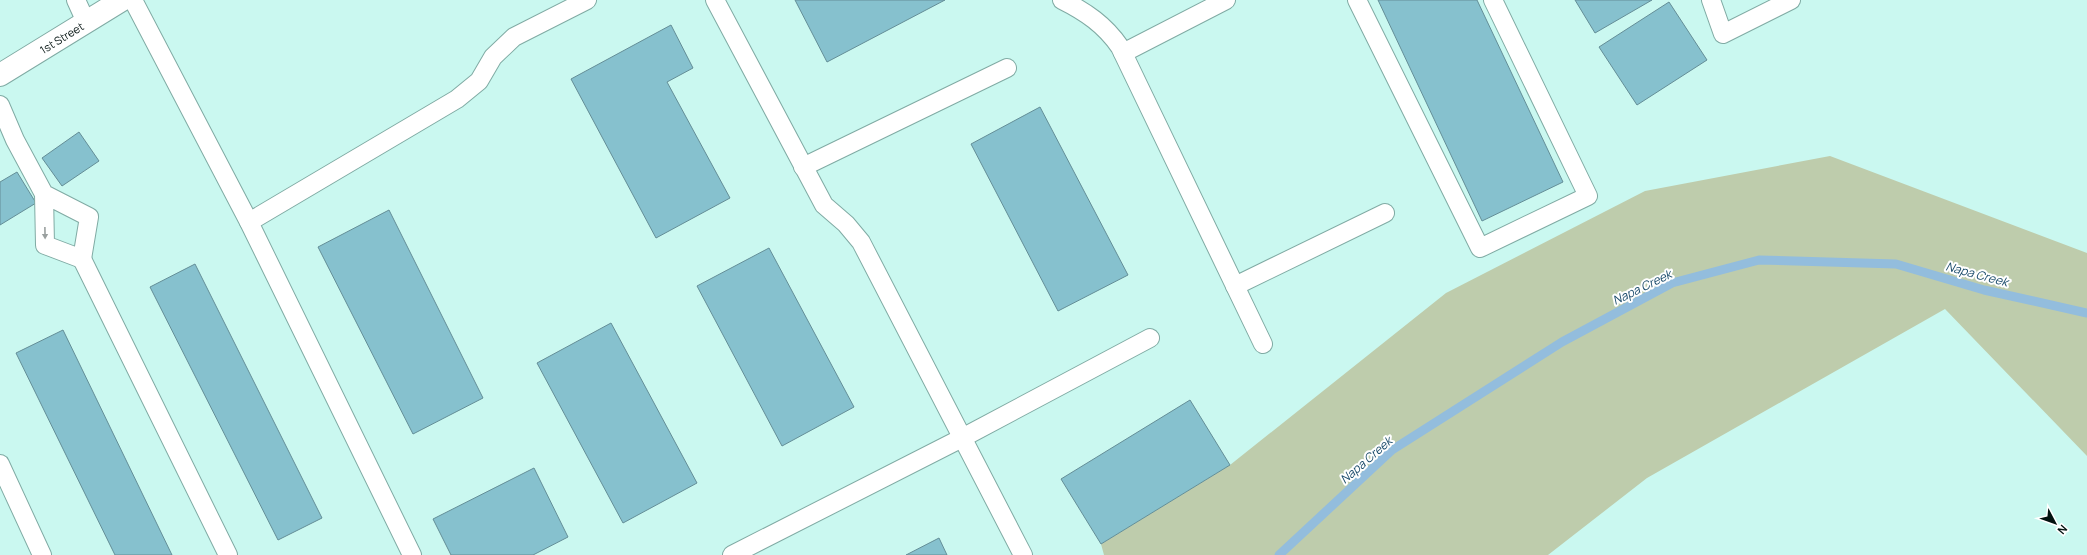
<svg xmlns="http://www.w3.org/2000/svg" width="2087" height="555" font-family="Manrope,sans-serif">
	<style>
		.green { fill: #beccac }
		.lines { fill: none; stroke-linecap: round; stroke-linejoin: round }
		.stream { stroke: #93bddd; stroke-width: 9 }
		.building { fill: #86c1ce; stroke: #648e97 }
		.service-casing { stroke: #80aba4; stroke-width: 20 }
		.secondary-casing { stroke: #80aba4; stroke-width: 24 }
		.service { stroke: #fff; stroke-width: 18 }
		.secondary { stroke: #fff; stroke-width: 22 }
		.oneway { fill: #9aa09f }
		.labels { text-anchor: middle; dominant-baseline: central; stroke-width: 4; stroke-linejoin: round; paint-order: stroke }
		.street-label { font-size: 11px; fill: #031210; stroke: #fff }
		.water-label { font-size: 12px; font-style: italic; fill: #194a6a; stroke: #fff }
	</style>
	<rect width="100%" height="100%" fill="#caf8f0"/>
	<polygon class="green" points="1830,156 2087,253 2087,456 1945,309 1647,478 1548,555 1104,555 1101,544 1230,465 1446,293 1645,191"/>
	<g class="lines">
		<polyline class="stream" points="1279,555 1392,450 1562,342 1672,283 1759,260 1896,264 1984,290 2087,313"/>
	</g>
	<g class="building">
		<polygon points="795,0 945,0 827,62"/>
		<polygon points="1378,0 1477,0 1563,182 1482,221"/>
		<polygon points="1575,0 1652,0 1595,33"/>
		<polygon points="1669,2 1707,60 1637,105 1599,47"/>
		<polygon points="671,25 693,68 667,82 730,198 656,238 571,79"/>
		<polygon points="1040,107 1128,275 1058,311 971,144"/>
		<polygon points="79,132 99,161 62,186 42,158"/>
		<polygon points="17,172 36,203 0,225 0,182"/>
		<polygon points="389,210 483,398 413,434 318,247"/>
		<polygon points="769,248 854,407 782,446 697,286"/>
		<polygon points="195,264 322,518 278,540 150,287"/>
		<polygon points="611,323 697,483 623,523 537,363"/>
		<polygon points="63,330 172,555 115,555 16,353"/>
		<polygon points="1190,400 1230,465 1101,544 1061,479"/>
		<polygon points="534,468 568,537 533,555 451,555 433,519"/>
		<polygon points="939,538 947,555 906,555"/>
	</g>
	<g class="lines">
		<defs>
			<g id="service">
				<polyline points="76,0 86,22"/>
				<polyline points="133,0 249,222 412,555"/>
				<polyline points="715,0 824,205 846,224 861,242 1023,555"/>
				<path d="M1062 0C1086 12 1105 25 1120 47L1263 344"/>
				<polyline points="1357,0 1480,248 1588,196 1493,0"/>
				<polyline points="1711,0 1723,34 1791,0"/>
				<polyline points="1123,53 1226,0"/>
				<polyline points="0,105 15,140 44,194 45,245 82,259 89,217 44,194"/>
				<polyline points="803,167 1007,68"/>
				<polyline points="249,222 457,99 479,81 493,57 514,37 587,0"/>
				<polyline points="82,259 228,555"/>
				<polyline points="1235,286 1385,213"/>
				<polyline points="0,464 42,555"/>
				<polyline points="732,555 962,438 1150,338"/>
			</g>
			<g id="secondary">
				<path id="s1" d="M0 75 122 0"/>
			</g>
		</defs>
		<use href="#service" class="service-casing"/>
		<use href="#secondary" class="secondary-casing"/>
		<use href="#service" class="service"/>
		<use href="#secondary" class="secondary"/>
	</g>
	<defs><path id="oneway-solid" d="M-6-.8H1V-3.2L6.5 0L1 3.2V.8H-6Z"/></defs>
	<use class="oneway" href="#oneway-solid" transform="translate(45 233) rotate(89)"/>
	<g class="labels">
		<g class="street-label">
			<text stroke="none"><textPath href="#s1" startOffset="72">1st Street</textPath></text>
		</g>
		<g class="water-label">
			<text transform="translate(1977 274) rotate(15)">Napa Creek</text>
			<text transform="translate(1642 287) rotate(-26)">Napa Creek</text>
			<text transform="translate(1366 460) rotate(-41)">Napa Creek</text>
		</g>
	</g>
	<g transform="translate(2055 523) rotate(131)" stroke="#ffffff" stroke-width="3" paint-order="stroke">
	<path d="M0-3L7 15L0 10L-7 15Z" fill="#031210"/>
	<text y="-6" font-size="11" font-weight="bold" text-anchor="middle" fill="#031210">N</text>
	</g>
</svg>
